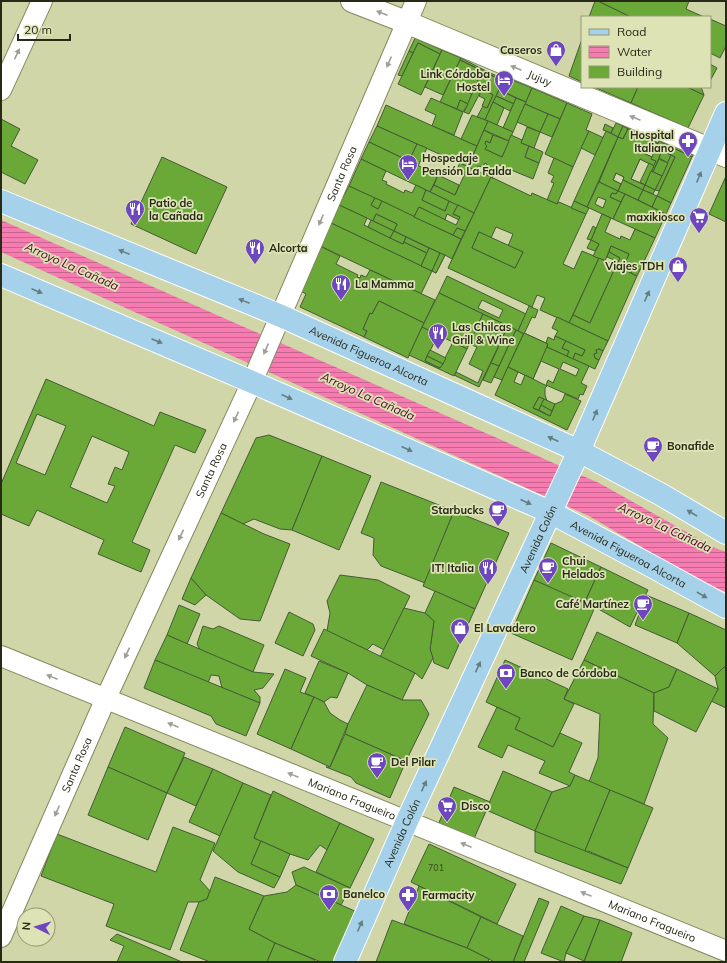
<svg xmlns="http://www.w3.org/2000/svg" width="727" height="963" font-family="Mulish,sans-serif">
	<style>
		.water { fill: url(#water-rules) }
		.building { fill: #6aa938; stroke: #445a36; fill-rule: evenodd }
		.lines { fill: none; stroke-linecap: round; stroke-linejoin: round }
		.minor-casing { stroke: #82885c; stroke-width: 22 }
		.tertiary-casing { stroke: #82885c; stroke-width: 24 }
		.primary-casing { stroke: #fff; stroke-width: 24 }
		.minor { stroke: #fff; stroke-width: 20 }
		.tertiary { stroke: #fff; stroke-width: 22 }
		.primary { stroke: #a5d1ea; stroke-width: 22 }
		.oneway { fill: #9e9f97 }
		.oneway2 { fill: #667e81 }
		.labels { text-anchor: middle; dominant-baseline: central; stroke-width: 3.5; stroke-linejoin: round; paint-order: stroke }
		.number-label { font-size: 9px; fill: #384a20 }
		.poi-label { font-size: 11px; font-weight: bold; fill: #282a18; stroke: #dde3b5; text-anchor: start }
		.street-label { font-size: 11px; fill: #282a18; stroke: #dde3b5 }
		.water-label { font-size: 12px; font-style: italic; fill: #50022d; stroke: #dde3b5 }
	</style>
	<defs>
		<pattern id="water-rules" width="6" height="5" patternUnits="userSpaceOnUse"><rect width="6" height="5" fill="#f57bb0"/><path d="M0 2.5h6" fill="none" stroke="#c6658e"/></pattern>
	</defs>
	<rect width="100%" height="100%" fill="#d0d6a8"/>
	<polygon class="water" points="1,220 599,483 715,548 726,552 726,592 703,583 589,516 1,252"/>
	<g class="building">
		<polygon points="595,1 598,1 631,17 589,17"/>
		<polygon points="598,1 689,1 686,9 704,17 631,17"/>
		<polygon points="710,19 726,26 726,46 720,58 710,53"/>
		<polygon points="415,38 442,50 440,54 418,43 413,53 409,51"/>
		<polygon points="582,39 582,82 569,76"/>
		<polygon points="418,43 440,54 421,95 398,84"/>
		<polygon points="442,50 461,58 460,60 441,52"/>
		<polygon points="442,50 461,58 443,95 425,87"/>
		<polygon points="409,51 413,53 402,76 398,75"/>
		<polygon points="461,58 482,69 481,70 460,60"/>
		<polygon points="460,60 482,71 475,87 469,84 465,91 472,94 468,104 460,100 457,109 440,102"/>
		<polygon points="710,64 717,68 710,81"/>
		<polygon points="482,69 503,79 503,81 481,70"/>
		<polygon points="482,71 503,81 485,120 477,117 483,106 487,108 493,95 482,89 469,114 464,112"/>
		<polygon points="505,77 532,88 526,102 499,90"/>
		<polygon points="594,87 638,87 631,103"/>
		<polygon points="638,87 687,87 704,95 688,128 631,103"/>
		<polygon points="687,87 701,87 704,95"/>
		<polygon points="532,88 567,103 560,119 525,104"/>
		<polygon points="482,89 493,95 487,108 482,106 485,99 479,96"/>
		<polygon points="499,90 516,98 514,104 496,96"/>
		<polygon points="496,96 514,104 510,111 493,102"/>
		<polygon points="431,98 463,112 454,135 432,126 436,115 425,110"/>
		<polygon points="516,98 526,102 513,132 503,128"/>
		<polygon points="460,100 468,104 463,112 457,109"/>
		<polygon points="493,102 504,108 497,125 485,120"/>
		<polygon points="567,103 592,114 586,130 589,131 573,167 545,154"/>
		<polygon points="525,104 548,114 540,132 517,122"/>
		<polygon points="386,105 477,146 468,167 377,126"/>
		<polygon points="548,114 560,119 552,137 540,132"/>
		<polygon points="472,115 488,121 477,146 461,139"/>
		<polygon points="1,119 20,129 11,146 38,160 25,184 1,172"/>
		<polygon points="488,121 513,132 509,141 484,130"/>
		<polygon points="616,123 623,126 618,137 611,133"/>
		<polygon points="605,124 613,128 611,133 603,130"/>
		<polygon points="624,124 651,136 650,139 622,126"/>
		<polygon points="377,126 417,144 409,161 369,142"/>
		<polygon points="623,126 628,129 623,139 618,137"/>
		<polygon points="527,127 540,132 534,148 521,143"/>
		<path d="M628 129 658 143V144L649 140 643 153 652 157 651 159 656 161 654 166 640 159 631 179 645 185 643 190 623 180 624 177 616 173 613 180 621 184 618 191 599 182 618 137 623 139ZM629 142 638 146 634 155 625 151ZM622 157 631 161 627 170 618 166Z"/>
		<polygon points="628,129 658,143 658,144 649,140 643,153 652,157 651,159 656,161 654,166 640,159 631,179 645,185 643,190 623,180 624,177 616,173 613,180 621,184 618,191 599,182 618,137 623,139"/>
		<polygon points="484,130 493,135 490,143 486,141 485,144 487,146 485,149 502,157 511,135 522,140 521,143 529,146 525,157 539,163 533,179 499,165 492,178 483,174 487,164 485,163 483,167 478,166 476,171 468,167"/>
		<polygon points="589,131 604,138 595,155 581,148"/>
		<polygon points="606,131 618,137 587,207 574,201"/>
		<polygon points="493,135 509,141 502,157 485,149 487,146 485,144 486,141 490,143"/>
		<polygon points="661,136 695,151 692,157 659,141"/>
		<polygon points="659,141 692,157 671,203 657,196 675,157 662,151 653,172 651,171 656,161 651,159"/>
		<polygon points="369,142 438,175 430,192 361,159"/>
		<polygon points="417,144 427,148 418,166 409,161"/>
		<polygon points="529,146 543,152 539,163 525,157"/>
		<polygon points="662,151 671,155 668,163 659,158"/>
		<polygon points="671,155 675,157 659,191 655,190"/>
		<polygon points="162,157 227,187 196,254 131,224"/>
		<polygon points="554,158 573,167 557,204 547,200 554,183 551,182 554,176 548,173"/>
		<polygon points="361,159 386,171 382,180 387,182 386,184 404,193 405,190 412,193 416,185 426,190 422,200 445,211 449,201 458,205 453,214 460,217 459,220 447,214 445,220 419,207 414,217 349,186"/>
		<polygon points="659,159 668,163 662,176 653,172"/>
		<polygon points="460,163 468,167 465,173 457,169"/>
		<polygon points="649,163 654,166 645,185 640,182"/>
		<polygon points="468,167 491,177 474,213 430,192 434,185 455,195"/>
		<polygon points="651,171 662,176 655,190 645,185"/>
		<polygon points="438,175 459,185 455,195 434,185"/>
		<polygon points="726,176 726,222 709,214"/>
		<path d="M491 177 531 196 532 193 557 204 559 202 586 214 563 264 574 269 582 251 599 258 569 323 540 310 545 298 537 295 532 307 448 268ZM496 227 513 234 508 246 523 252 515 268 472 248 479 232 491 238Z"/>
		<polygon points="623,180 643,190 638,200 618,191"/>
		<path d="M599 182 618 191 616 194 612 193 610 197 621 202 613 219 587 207ZM598 197 606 200 603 208 595 204Z"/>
		<polygon points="645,185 655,190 653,194 643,190"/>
		<polygon points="349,186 375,198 371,205 378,209 382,201 461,239 452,259 445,255 436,273 432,271 440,253 394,231 397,224 376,214 373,221 339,205"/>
		<polygon points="426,190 449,201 445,211 422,200"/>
		<polygon points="643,190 657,196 652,207 638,200"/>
		<polygon points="618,191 625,194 621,202 610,197 612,193 616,194"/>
		<polygon points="625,194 666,214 655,238 613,219"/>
		<polygon points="657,196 671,203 666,214 652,207"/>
		<polygon points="375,198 382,201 378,209 371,205"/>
		<polygon points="574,201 589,208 586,214 571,208"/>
		<polygon points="339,205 367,218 364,225 403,244 404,242 427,253 421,266 331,223"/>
		<polygon points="458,205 474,213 465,231 457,228 453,235 414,217 419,207 456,225 460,217 453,214"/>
		<polygon points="376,214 397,224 394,231 373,221"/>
		<polygon points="602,214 611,218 605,232 620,239 621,236 630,240 635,229 655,238 640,270 634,267 631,273 622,269 629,254 611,246 605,261 593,256 599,244 591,240"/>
		<polygon points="371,220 394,231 390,238 368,227"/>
		<polygon points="331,223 432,271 421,294 320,246"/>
		<polygon points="593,226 596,228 591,240 587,239"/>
		<polygon points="457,228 465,231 461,239 453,235"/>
		<polygon points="394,231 406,237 403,244 390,238"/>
		<polygon points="479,232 523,252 515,268 472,248"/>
		<polygon points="406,237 429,248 427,253 404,242"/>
		<polygon points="591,240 599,244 595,251 587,248"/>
		<polygon points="320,246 340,256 336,264 358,275 357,277 360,278 361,275 366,277 370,270 435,300 424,323 379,301 372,314 370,313 363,329 367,331 364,337 300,307 306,294 299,290"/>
		<polygon points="611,246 629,254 622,269 616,266 620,258 609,252"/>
		<polygon points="429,248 440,253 432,271 421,266"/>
		<polygon points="609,252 620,258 616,266 612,264 614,260 607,257"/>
		<polygon points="440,253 445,255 436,273 432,271"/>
		<polygon points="599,258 616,266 590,323 573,315"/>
		<polygon points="616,266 637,276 608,341 569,323 573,315 590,323"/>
		<polygon points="634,267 640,270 637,276 631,273"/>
		<path d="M447 276 526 314 518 331 439 293ZM482 300 503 310 499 318 478 308Z"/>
		<polygon points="439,293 483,314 467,349 422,327"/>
		<polygon points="379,301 424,323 408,358 364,337 367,331 363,329 370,313 372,314"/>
		<polygon points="529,306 538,310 535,318 532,317 524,334 518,331"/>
		<polygon points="483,314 508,326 479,387 454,375 456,372 478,383 483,371 469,364 477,347 469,344"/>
		<polygon points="557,317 608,341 603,351 599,349 596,350 597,353 594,354 595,358 599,360 595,369 573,359 575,353 582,356 585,350 555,336 558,331 552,328"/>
		<polygon points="508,326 516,330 499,366 491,363"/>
		<polygon points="422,327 438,335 425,361 440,368 453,342 467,349 454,376 409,355"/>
		<polygon points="516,330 524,334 502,380 494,377"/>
		<path d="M524 333 548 344 547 347 589 366 581 383 587 386 583 395 580 394 578 399 546 385 548 380 553 383 559 369 541 361 533 379 508 367ZM563 362 579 369 576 376 560 369Z"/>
		<polygon points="524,333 548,344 533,379 508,367"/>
		<polygon points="555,336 566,341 562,348 569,351 567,356 547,347 548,344 546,343 548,337 554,340"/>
		<polygon points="566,341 585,350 582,356 575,353 573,359 567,356 569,351 562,348"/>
		<polygon points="599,349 603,351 599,360 595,358 594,354 597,353 596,350"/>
		<polygon points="430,350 446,358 443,364 427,356"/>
		<polygon points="427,356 443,364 440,368 425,361"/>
		<polygon points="491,363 499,366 491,383 483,380"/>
		<polygon points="508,367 518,372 514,382 521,385 525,375 547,386 545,388 545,395 547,401 539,397 533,408 550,416 555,404 562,401 565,394 581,401 567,430 495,395"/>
		<path d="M46 379 154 426 160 412 206 430 195 453 175 445 132 542 150 550 141 572 98 554 104 540 37 510 29 526 1 514V484ZM37 414 66 426 45 475 16 463ZM92 436 129 452 122 470 115 467 108 484 115 486 107 503 70 487Z"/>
		<polygon points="539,397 544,399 539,410 533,408"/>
		<polygon points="544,399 555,404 552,411 541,405"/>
		<polygon points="541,405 552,411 550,416 539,410"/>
		<polygon points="269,435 322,456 292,530 280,529 254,519 243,524 221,513 256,438"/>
		<polygon points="322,456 371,476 339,550 292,530"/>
		<polygon points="381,482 454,511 425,583 381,566 373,555 374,538 361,533"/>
		<polygon points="454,511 509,533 475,609 423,586"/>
		<polygon points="221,513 264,534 290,544 260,621 240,619 206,595 191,578"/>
		<polygon points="551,543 601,567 584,604 534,580"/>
		<polygon points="601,567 648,590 630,627 595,607 584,604"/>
		<polygon points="340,575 378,580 410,596 384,650 373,644 367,650 327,631 330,613 327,601"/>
		<polygon points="191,578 206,595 195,605 182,599"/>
		<polygon points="534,580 595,607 572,660 511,633"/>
		<polygon points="435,591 475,609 448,669 434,663 430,649 434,621 425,613"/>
		<polygon points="646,595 689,613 677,643 635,625"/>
		<polygon points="179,605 200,614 187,644 167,635"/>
		<polygon points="404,608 425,613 434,621 430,649 433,658 422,679 415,673 380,657"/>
		<polygon points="289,612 313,624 315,630 303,656 275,643"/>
		<polygon points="689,613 726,630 726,668 724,667 715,676 677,643"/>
		<polygon points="203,626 213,629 219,626 264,645 253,672 200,650 197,644"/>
		<polygon points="324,629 415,673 402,700 367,685 348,673 311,656"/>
		<polygon points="597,632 677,669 669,687 654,693 584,660"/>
		<polygon points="167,635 253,672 274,674 263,688 254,690 260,697 260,703 222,688 219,676 211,675 208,683 155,660"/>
		<polygon points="155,660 260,703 246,736 216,724 211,716 144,688"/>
		<polygon points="505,660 568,689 564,699 574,704 553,747 515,729 520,718 486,702"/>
		<polygon points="584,660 654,693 653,724 668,738 644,804 589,782 598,758 600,714 564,699"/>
		<polygon points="319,661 348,673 337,698 331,697 324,702 305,693"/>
		<polygon points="724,667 726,668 726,708 711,701 718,689 715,676"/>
		<polygon points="285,669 306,678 300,692 314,697 291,749 257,734"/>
		<polygon points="677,669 718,689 696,732 654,711 654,693 669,687"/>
		<polygon points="367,685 402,700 421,700 429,714 406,761 345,734 348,724"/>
		<polygon points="314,697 324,702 330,713 340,720 348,724 330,767 291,749"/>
		<polygon points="497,707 520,718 515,729 553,747 560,733 582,743 569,772 575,775 570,786 539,773 545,761 508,745 502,758 478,747"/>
		<polygon points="125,727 185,753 167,793 108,767"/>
		<polygon points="345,734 406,761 390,798 356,783 351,777 326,767 330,767"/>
		<polygon points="184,757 213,769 196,806 167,793"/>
		<polygon points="108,767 167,793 148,840 88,815"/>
		<polygon points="213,769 243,783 220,836 189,822"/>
		<polygon points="503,771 552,792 535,831 486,810"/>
		<polygon points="575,775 610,790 584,853 535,831 552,792 570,786"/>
		<polygon points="243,783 271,795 254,838 261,841 251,864 280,877 274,888 238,872 213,851"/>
		<polygon points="454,787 490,802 473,841 438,825"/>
		<polygon points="610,790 653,808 628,868 588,851 584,853"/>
		<polygon points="273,791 340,823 327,850 320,845 308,860 290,854 254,838"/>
		<polygon points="340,823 374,839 350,888 316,872"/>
		<polygon points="173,827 215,843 200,880 210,891 207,899 199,902 188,902 170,950 106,926 114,904 41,876 57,834 156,872"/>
		<polygon points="535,831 628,868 621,884 535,852"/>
		<polygon points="261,841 290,854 280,877 251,864"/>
		<polygon points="429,844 516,884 497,924 411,882"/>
		<polygon points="304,867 350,888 341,905 296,885 292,872"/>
		<polygon points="215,877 264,896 249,929 275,943 267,962 210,962 180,950 199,902 207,899"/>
		<polygon points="296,885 357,912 335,962 321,962 275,943 249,929 264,896 287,892"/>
		<polygon points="419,886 481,917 467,948 404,924"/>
		<polygon points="539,898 549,902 524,962 513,962"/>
		<polygon points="561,906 584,916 566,953 564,962 541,953"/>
		<polygon points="584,916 600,920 584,961 566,953"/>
		<polygon points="481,917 523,936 513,962 494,962 489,959 467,948"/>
		<polygon points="392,920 467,948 489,959 488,962 376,962"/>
		<polygon points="600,920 632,933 621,962 584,962"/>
		<polygon points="117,934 182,962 117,962 124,946 110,940"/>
		<polygon points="275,943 315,960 314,962 267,962"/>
	</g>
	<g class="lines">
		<defs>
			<g id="minor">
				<polyline points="1,90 42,1"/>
				<path id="s1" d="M1 656 726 951"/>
				<path id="s2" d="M1 937 106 698 252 382 416 1"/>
			</g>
			<g id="tertiary">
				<path id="s3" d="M352 1 406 22 726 156"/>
			</g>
			<g id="primary">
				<path id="s4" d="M1 201 281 316 579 451 662 495 726 533"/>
				<path id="s5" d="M1 275 252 382 550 512 655 568 726 607"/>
				<path id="s6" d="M345 962 407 821 579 451 726 113"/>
			</g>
		</defs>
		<use href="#minor" class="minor-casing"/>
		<use href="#tertiary" class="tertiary-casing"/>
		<use href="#primary" class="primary-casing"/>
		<use href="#minor" class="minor"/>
		<use href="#tertiary" class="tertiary"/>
		<use href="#primary" class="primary"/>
	</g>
	<defs><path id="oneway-solid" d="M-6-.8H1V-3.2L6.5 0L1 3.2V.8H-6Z"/></defs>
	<g class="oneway">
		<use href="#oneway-solid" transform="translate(382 13) rotate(-159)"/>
		<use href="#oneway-solid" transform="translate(17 54) rotate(-65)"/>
		<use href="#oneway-solid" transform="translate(389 62) rotate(113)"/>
		<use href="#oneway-solid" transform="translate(516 68) rotate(-157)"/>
		<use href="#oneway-solid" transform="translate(635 118) rotate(-157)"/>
		<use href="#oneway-solid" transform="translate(321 220) rotate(113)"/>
		<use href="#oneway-solid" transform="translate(266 349) rotate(114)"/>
		<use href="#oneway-solid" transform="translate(236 417) rotate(115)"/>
		<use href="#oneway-solid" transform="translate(181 535) rotate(115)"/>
		<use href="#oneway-solid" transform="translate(127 653) rotate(115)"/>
		<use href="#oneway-solid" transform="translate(52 677) rotate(-158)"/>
		<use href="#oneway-solid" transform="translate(173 725) rotate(-158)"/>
		<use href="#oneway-solid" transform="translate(293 775) rotate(-158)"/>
		<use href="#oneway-solid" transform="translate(57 811) rotate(114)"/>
		<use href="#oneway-solid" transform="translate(466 845) rotate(-158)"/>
		<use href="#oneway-solid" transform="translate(586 894) rotate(-158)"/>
	</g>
	<g class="oneway2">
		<use href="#oneway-solid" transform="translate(699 177) rotate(-67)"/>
		<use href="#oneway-solid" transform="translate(124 252) rotate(-158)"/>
		<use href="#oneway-solid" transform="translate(37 291) rotate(23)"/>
		<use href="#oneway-solid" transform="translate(647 296) rotate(-66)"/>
		<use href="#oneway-solid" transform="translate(244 301) rotate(-158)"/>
		<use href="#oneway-solid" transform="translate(157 341) rotate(23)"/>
		<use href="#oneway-solid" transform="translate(287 397) rotate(24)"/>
		<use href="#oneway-solid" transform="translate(595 415) rotate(-67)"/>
		<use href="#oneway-solid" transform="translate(553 439) rotate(-156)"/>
		<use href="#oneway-solid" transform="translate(407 449) rotate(24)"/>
		<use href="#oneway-solid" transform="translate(526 502) rotate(24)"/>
		<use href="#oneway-solid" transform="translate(692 513) rotate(-149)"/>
		<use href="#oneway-solid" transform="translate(702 595) rotate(30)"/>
		<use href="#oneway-solid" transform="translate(478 667) rotate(-65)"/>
		<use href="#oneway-solid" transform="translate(424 786) rotate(-65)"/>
		<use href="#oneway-solid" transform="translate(360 926) rotate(-66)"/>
	</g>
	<defs>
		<symbol id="shop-pin" viewBox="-11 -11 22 30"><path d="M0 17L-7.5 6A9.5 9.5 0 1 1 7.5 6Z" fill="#6e46bf" stroke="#dde3b5"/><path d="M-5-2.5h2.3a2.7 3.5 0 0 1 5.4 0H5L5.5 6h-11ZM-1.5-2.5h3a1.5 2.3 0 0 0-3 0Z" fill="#fff"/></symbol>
		<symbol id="hotel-pin" viewBox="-11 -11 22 30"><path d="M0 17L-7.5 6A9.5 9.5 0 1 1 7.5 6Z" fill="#6e46bf" stroke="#dde3b5"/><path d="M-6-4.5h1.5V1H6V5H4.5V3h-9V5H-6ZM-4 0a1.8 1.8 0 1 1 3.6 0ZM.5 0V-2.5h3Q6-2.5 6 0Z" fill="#fff"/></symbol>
		<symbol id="pharmacy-pin" viewBox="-11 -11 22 30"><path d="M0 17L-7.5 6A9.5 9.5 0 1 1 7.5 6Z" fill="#6e46bf" stroke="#dde3b5"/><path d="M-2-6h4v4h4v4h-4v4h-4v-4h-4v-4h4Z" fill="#fff"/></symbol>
		<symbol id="restaurant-pin" viewBox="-11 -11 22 30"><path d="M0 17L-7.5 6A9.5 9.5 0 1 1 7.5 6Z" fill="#6e46bf" stroke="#dde3b5"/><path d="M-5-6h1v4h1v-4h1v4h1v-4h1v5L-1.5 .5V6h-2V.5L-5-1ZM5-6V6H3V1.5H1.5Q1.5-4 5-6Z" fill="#fff"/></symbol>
		<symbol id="supermarket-pin" viewBox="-11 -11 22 30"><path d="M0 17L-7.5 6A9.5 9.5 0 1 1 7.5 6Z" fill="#6e46bf" stroke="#dde3b5"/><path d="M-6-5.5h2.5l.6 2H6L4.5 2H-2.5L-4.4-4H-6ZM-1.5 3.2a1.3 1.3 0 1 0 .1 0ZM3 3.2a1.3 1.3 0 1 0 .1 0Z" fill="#fff"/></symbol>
		<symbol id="cafe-pin" viewBox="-11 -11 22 30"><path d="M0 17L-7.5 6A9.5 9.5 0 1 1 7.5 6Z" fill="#6e46bf" stroke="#dde3b5"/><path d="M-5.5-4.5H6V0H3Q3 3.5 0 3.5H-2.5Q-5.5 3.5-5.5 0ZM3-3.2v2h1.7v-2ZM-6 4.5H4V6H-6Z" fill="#fff"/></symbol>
		<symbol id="bank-pin" viewBox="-11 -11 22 30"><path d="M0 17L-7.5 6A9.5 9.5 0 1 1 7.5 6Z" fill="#6e46bf" stroke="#dde3b5"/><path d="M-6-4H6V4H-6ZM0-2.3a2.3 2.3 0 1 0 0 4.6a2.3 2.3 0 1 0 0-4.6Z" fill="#fff"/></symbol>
	</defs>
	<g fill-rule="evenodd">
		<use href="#shop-pin" x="545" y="39" width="22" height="30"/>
		<use href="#hotel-pin" x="493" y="69" width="22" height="30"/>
		<use href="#pharmacy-pin" x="677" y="130" width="22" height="30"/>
		<use href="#hotel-pin" x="397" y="153" width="22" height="30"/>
		<use href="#restaurant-pin" x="124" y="198" width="22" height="30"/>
		<use href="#supermarket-pin" x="688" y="206" width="22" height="30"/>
		<use href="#restaurant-pin" x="244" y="237" width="22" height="30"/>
		<use href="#shop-pin" x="667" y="255" width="22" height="30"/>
		<use href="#restaurant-pin" x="330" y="273" width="22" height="30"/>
		<use href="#restaurant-pin" x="427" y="322" width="22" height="30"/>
		<use href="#cafe-pin" x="642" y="435" width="22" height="30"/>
		<use href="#cafe-pin" x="487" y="499" width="22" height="30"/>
		<use href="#cafe-pin" x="537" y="556" width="22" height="30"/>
		<use href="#restaurant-pin" x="477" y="557" width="22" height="30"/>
		<use href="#cafe-pin" x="632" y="593" width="22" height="30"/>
		<use href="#shop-pin" x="449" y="617" width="22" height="30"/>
		<use href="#bank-pin" x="495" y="662" width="22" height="30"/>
		<use href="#cafe-pin" x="366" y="751" width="22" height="30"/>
		<use href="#supermarket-pin" x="436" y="795" width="22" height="30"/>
		<use href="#bank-pin" x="318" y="883" width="22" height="30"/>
		<use href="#pharmacy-pin" x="397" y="884" width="22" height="30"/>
	</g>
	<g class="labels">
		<g class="number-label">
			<text x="436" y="867">701</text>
		</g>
		<g class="poi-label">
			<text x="542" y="50" text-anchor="end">Caseros</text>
			<text x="490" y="74" text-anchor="end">Link Córdoba<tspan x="490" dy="13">Hostel</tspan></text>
			<text x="674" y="135" text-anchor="end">Hospital<tspan x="674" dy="13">Italiano</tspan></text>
			<text x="422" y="158">Hospedaje<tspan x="422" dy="13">Pensión La Falda</tspan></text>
			<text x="149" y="203">Patio de<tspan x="149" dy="13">la Cañada</tspan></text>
			<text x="685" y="217" text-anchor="end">maxikiosco</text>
			<text x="269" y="248">Alcorta</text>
			<text x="664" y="266" text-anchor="end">Viajes TDH</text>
			<text x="355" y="284">La Mamma</text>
			<text x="452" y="327">Las Chilcas<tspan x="452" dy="13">Grill &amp; Wine</tspan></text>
			<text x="667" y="446">Bonafide</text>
			<text x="484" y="510" text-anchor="end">Starbucks</text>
			<text x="562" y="561">Chui<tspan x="562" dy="13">Helados</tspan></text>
			<text x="474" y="568" text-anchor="end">IT! Italia</text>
			<text x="629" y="604" text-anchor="end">Café Martínez</text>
			<text x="474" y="628">El Lavadero</text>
			<text x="520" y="673">Banco de Córdoba</text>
			<text x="391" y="762">Del Pilar</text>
			<text x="461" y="806">Disco</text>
			<text x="343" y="894">Banelco</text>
			<text x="422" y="895">Farmacity</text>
		</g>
		<g class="street-label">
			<text stroke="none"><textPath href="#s3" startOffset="203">Jujuy</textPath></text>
			<text stroke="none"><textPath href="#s2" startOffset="836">Santa Rosa</textPath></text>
			<text stroke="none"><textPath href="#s4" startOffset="399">Avenida Figueroa Alcorta</textPath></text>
			<text stroke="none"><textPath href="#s2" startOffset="512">Santa Rosa</textPath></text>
			<text stroke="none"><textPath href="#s6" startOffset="465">Avenida Colón</textPath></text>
			<text stroke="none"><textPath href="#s5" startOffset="687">Avenida Figueroa Alcorta</textPath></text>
			<text stroke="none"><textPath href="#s2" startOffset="188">Santa Rosa</textPath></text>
			<text stroke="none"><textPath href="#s1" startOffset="379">Mariano Fragueiro</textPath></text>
			<text stroke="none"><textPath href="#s6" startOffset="141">Avenida Colón</textPath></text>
			<text stroke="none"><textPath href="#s1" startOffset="703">Mariano Fragueiro</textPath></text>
		</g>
		<g class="water-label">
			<text transform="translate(72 266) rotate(24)">Arroyo La Cañada</text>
			<text transform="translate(368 396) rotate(24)">Arroyo La Cañada</text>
			<text transform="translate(665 527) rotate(25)">Arroyo La Cañada</text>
		</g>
	</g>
	<rect width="727" height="963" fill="none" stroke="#282a18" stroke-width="4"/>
	<rect x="581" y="16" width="130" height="72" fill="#dde3b5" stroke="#959976"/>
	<rect x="589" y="29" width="20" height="6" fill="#a5d1ea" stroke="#959976"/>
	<text x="617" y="36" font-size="12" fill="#282a18">Road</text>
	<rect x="589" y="46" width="20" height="12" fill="url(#water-rules)" stroke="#959976"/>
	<text x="617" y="56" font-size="12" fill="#282a18">Water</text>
	<rect x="589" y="66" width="20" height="12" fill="#6aa938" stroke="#959976"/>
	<text x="617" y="76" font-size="12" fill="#282a18">Building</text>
	<g transform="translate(36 927) rotate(275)"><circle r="19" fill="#dde3b5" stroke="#959976"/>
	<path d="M0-3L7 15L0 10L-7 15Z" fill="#6e46bf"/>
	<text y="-6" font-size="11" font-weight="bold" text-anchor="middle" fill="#282a18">N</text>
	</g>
	<path d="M18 34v6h52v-6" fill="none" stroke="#282a18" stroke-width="2"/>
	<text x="24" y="34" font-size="12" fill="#282a18" stroke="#dde3b5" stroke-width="3" paint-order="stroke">20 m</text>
</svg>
